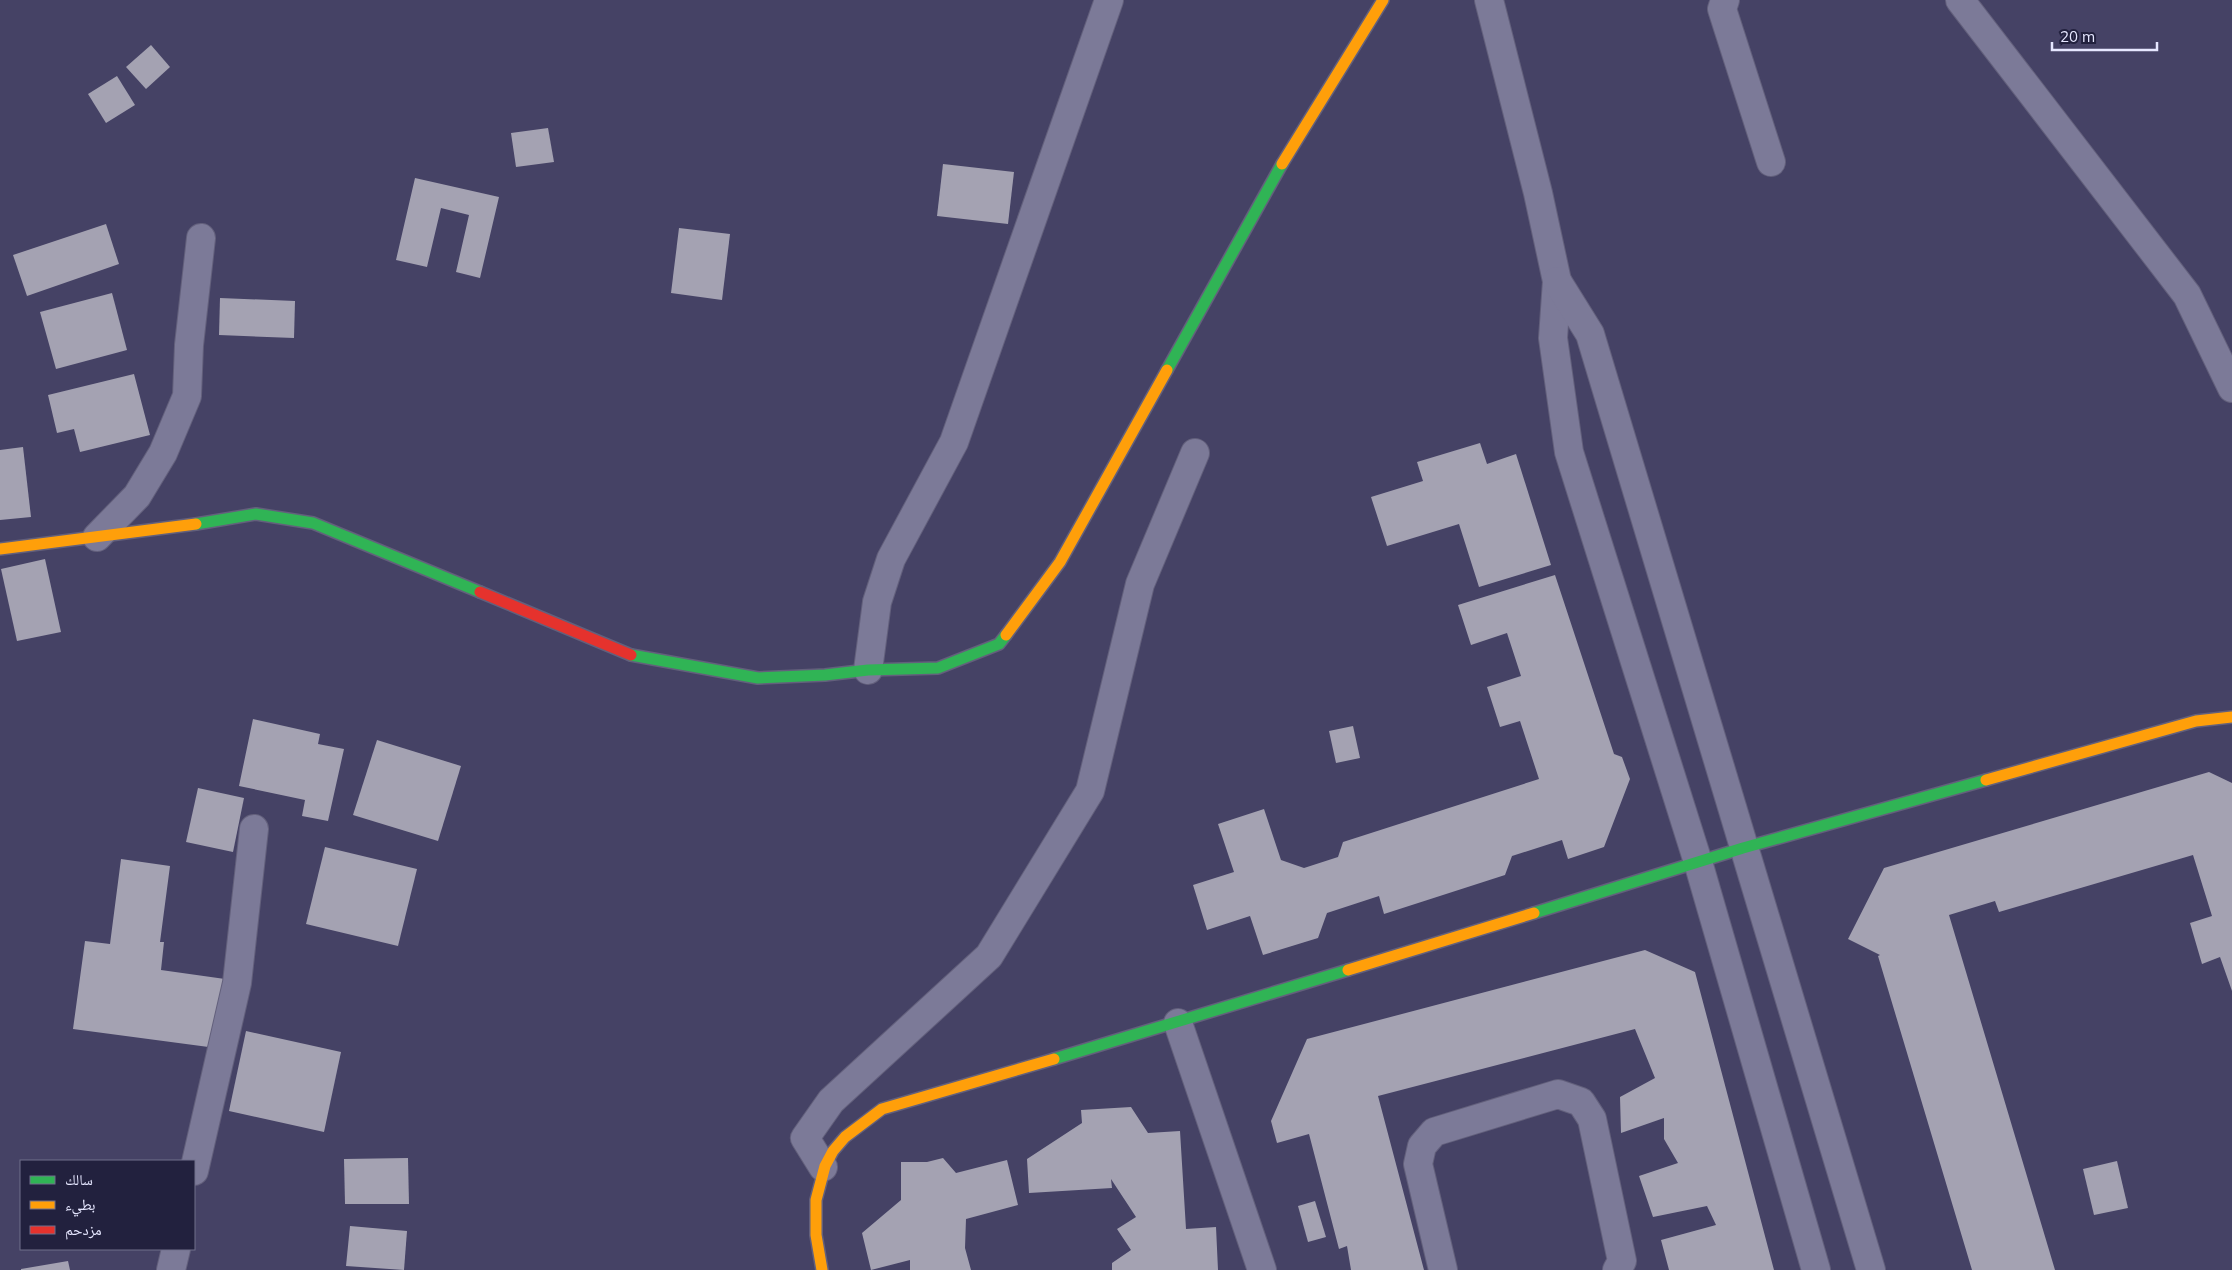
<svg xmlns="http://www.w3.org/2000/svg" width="2232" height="1270" font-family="Mulish,'Noto Naskh Arabic',sans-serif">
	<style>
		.building { fill: #a4a2b2 }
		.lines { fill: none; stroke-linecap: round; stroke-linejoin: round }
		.street-casing { stroke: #63607c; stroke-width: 30 }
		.fast-casing { stroke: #63607c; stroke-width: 14 }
		.slow-casing { stroke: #63607c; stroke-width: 14 }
		.jam-casing { stroke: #63607c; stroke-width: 14 }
		.street { stroke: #7c7a98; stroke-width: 28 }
		.fast { stroke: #30b455; stroke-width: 11 }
		.slow { stroke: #ff9f0a; stroke-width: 11 }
		.jam { stroke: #e5322d; stroke-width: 11 }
	</style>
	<rect width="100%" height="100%" fill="#454265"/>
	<g class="building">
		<polygon points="151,45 170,67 146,89 126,67"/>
		<polygon points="117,76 135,105 106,123 88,94"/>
		<polygon points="548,128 554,162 516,167 511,133"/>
		<polygon points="943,164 1014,172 1008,224 937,216"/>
		<polygon points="415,178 499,197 480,278 456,272 469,215 441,208 427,267 396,260"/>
		<polygon points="106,224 119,264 27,296 13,255"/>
		<polygon points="679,228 730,234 722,300 671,293"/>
		<polygon points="112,293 127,350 56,369 40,312"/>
		<polygon points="220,298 295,301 294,338 219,335"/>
		<polygon points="134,374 150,435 80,452 74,429 57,433 48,395"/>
		<polygon points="1480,443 1487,464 1516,454 1551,565 1479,587 1459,524 1387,546 1371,497 1423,481 1417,462"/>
		<polygon points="23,447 31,517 0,520 0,450"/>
		<polygon points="45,559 61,632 17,641 1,569"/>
		<polygon points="1555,575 1614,754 1622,757 1630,779 1604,847 1568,859 1562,840 1512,856 1505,875 1384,914 1379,896 1327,913 1318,938 1263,955 1250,916 1207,930 1193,885 1234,872 1218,824 1264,809 1281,860 1304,868 1338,857 1343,842 1539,779 1520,721 1500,727 1487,687 1521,676 1507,633 1471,645 1458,605"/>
		<polygon points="253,719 320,734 318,744 344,749 328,821 302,816 305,800 239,786"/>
		<polygon points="1353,726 1360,758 1336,763 1329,731"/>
		<polygon points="377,740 461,766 438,841 353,815"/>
		<polygon points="2209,772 2232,783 2232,991 2220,957 2202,964 2190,923 2212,916 2193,855 1999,912 1995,901 1949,915 2055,1270 1972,1270 1878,956 1880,955 1848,939 1884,868"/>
		<polygon points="198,788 244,798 233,852 186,842"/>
		<polygon points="325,847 417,869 398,946 306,924"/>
		<polygon points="121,859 170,866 160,942 164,942 161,970 225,979 216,1048 73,1029 85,941 110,944"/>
		<polygon points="1645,950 1695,972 1774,1270 1669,1270 1661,1240 1716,1225 1707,1206 1653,1217 1639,1176 1678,1163 1664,1139 1664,1118 1621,1133 1620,1097 1655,1078 1635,1029 1378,1096 1424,1270 1351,1270 1347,1246 1339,1249 1309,1134 1277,1143 1271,1121 1307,1039"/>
		<polygon points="246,1031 341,1052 324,1132 229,1111"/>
		<polygon points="1131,1107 1148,1133 1180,1131 1186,1229 1216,1227 1218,1270 1112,1270 1112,1263 1131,1250 1117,1229 1136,1217 1111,1179 1112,1188 1029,1193 1027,1159 1082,1123 1081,1110"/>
		<polygon points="408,1158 409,1204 345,1204 344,1159"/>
		<polygon points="943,1158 956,1173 1007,1160 1018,1205 966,1219 965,1248 971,1270 910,1270 910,1260 871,1270 862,1233 901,1200 901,1162 927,1162"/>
		<polygon points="2117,1161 2128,1208 2094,1215 2083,1169"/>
		<polygon points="1315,1201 1326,1237 1308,1242 1298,1206"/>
		<polygon points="350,1226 407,1231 404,1270 346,1266"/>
		<polygon points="68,1261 70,1270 21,1270 21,1269"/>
	</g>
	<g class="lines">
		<defs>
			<g id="street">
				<polyline points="1489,0 1538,193 1557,281 1553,338 1569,452 1698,862 1816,1270"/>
				<polyline points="1725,0 1722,9 1771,162"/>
				<polyline points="1960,0 2187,295 2232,388"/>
				<polyline points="1557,281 1590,334 1871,1270"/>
				<polyline points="97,537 137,496 163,453 187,396 189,345 201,238"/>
				<polyline points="868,670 877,602 891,559 954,442 1109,0"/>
				<polyline points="1178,1023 1262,1270"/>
				<polyline points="823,1167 805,1138 831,1101 989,956 1090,791 1140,584 1195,453"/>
				<polyline points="194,1171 237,983 254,829"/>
				<polyline points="171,1270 176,1249"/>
				<polyline points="1443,1270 1418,1164 1422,1146 1434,1132 1558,1094 1581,1102 1592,1119 1622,1261 1617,1270"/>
			</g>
			<g id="fast">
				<polyline points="1167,370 1282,164"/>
				<polyline points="196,524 256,514 313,523 480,592"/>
				<polyline points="631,655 758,678 825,675 868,670 938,668 999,644 1006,635"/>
				<polyline points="1534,913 1743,848 1986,780"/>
				<polyline points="1054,1059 1348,970"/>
			</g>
			<g id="slow">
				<polyline points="1282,164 1383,0"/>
				<polyline points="0,549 196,524"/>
				<polyline points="1006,635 1060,562 1167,370"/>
				<polyline points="1986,780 2196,721 2232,717"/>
				<polyline points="1348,970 1534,913"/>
				<polyline points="822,1270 816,1235 816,1200 825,1166 833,1151 845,1137 882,1109 1054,1059"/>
			</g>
			<polyline id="jam" points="480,592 631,655"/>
		</defs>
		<use href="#street" class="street-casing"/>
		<use href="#fast" class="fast-casing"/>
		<use href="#slow" class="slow-casing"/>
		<use href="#jam" class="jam-casing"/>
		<use href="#street" class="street"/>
		<use href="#fast" class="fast"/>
		<use href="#slow" class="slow"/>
		<use href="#jam" class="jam"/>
	</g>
	<rect x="20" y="1160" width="175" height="90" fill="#22213e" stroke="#70708b"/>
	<rect x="30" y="1176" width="25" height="8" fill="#30b455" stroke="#70708b"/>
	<text x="65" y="1185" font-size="15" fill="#e6e7ff">سالك</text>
	<rect x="30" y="1201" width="25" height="8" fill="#ff9f0a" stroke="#70708b"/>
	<text x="65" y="1210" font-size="15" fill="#e6e7ff">بطيء</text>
	<rect x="30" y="1226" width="25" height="8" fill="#e5322d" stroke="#70708b"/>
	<text x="65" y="1235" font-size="15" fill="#e6e7ff">مزدحم</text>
	<path d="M2052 42v8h105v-8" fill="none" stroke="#e6e7ff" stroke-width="2.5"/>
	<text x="2060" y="42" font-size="15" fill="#e6e7ff" stroke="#22213e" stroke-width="4" paint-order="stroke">20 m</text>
</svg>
